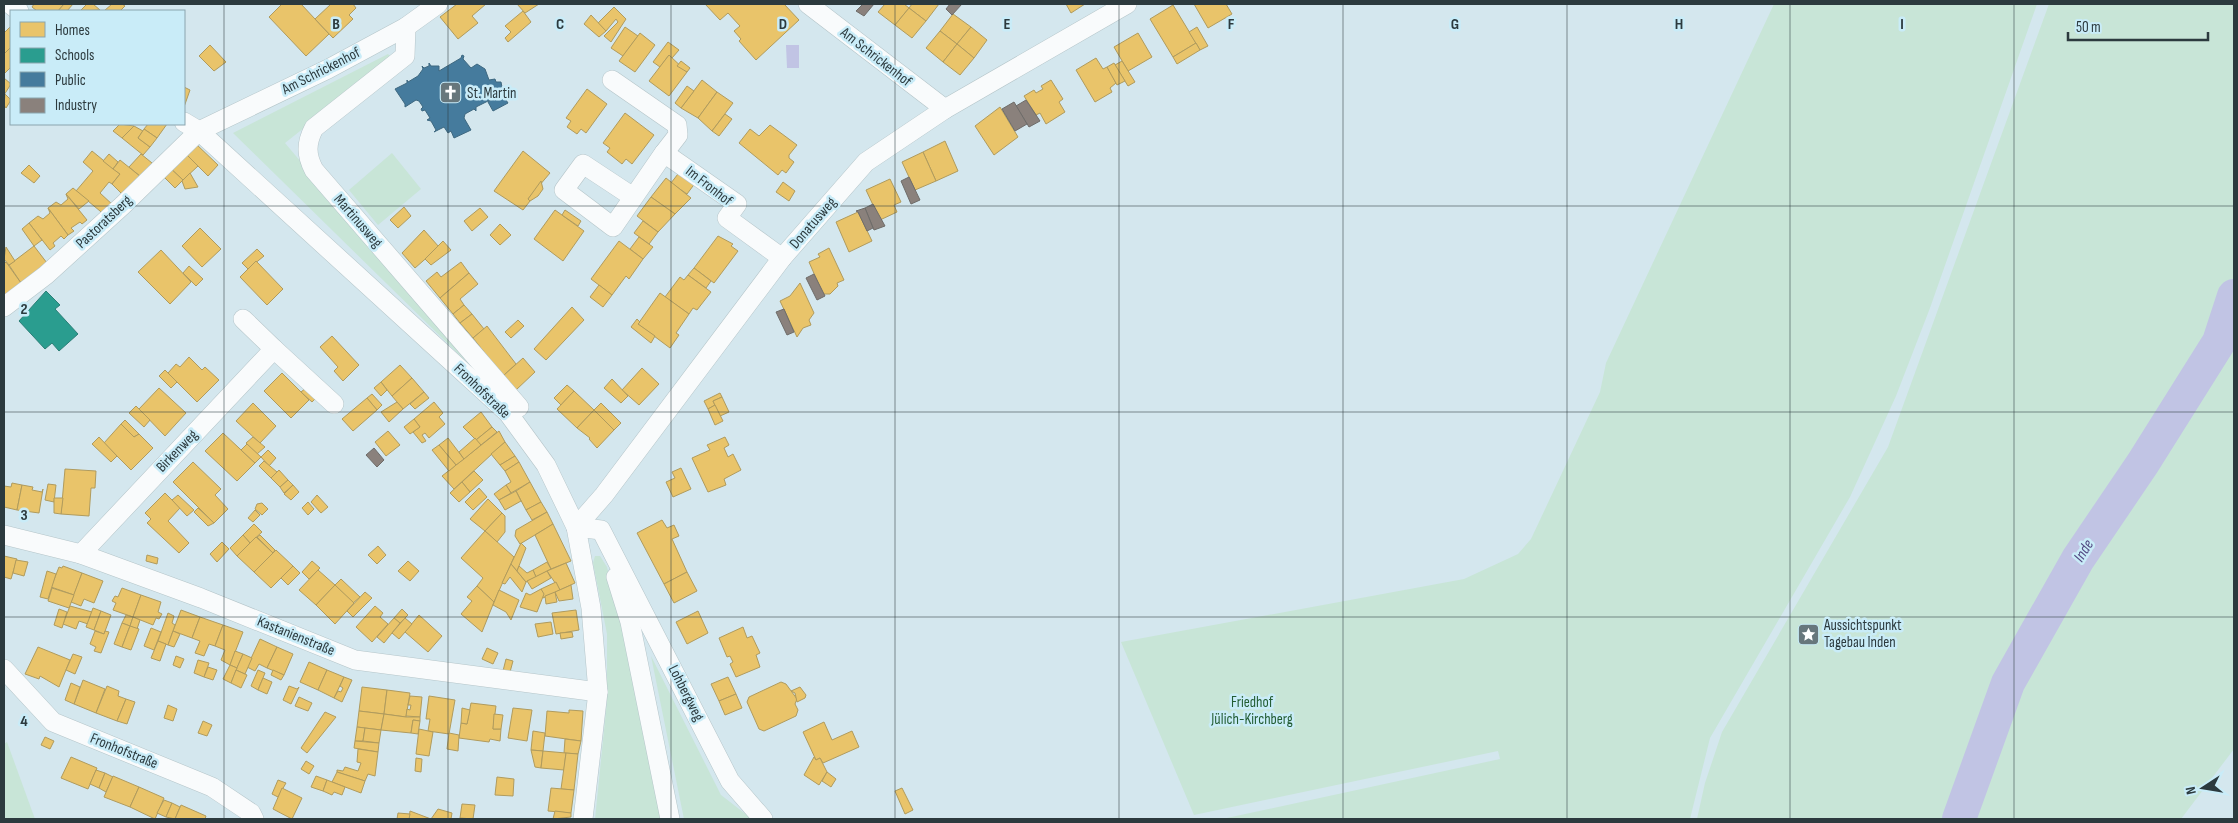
<svg xmlns="http://www.w3.org/2000/svg" width="2238" height="823" font-family="'Sofia Sans Condensed',sans-serif">
	<style>
		.green { fill: #c8e5d7 }
		.water { fill: #c1c4e4 }
		.homes { fill: #e9c46a; stroke: #b09b5d }
		.schools { fill: #2a9d8f; stroke: #2b7f77 }
		.public { fill: #457b9d; stroke: #3e6880 }
		.industry { fill: #8a817c; stroke: #6e6c69 }
		.lines { fill: none; stroke-linecap: round; stroke-linejoin: round }
		.river { stroke: #c1c4e4; stroke-width: 34 }
		.street-casing { stroke: #b5c5c9; stroke-width: 20 }
		.street { stroke: #f9fbfc; stroke-width: 19 }
		.grid { fill: none; stroke: #2c3a3e; stroke-width: 1; stroke-opacity: 0.55 }
		.labels { text-anchor: middle; dominant-baseline: central; stroke-width: 5; stroke-linejoin: round; paint-order: stroke }
		.street-label { font-size: 15px; fill: #2c3a3e; stroke: #c9ecf8 }
		.poi-label { font-size: 15px; fill: #2c3a3e; stroke: #c9ecf8; text-anchor: start }
		.park-label { font-size: 15px; fill: #235d33; stroke: #c9ecf8 }
		.water-label { font-size: 16px; font-style: italic; fill: #524982; stroke: #c9ecf8 }
		.grid-label { font-size: 16px; text-anchor: middle; font-weight: bold; fill: #2c3a3e; stroke: #c9ecf8; stroke-width: 5; stroke-linejoin: round; paint-order: stroke }
	</style>
	<rect width="100%" height="100%" fill="#d4e7ee"/>
	<g class="green">
		<polygon points="1774,4 2037,4 1930,308 1896,396 1850,497 1710,738 1690,819 1222,819 1500,759 1498,751 1194,815 1121,642 1464,579 1518,554 1531,539 1600,392 1606,363"/>
		<polygon points="2049,4 2234,4 2234,749 2181,819 1697,819 1705,783 1722,732 1888,447"/>
		<polygon points="388,54 392,58 285,143 488,383 233,133"/>
		<polygon points="392,153 421,189 378,225 349,190"/>
		<polygon points="595,556 600,556 607,567 622,626 661,819 595,819 607,701 607,634 593,563"/>
		<polygon points="651,656 721,795 752,819 684,819"/>
		<polygon points="7,742 35,819 4,819 4,744"/>
	</g>
	<polygon class="water" points="786,45 799,45 799,68 787,68"/>
	<g class="homes">
		<polygon points="34,4 64,4 58,11 37,11 32,7"/>
		<polygon points="64,4 73,4 67,11 58,11"/>
		<polygon points="87,4 93,4 100,10 80,11"/>
		<polygon points="112,4 122,4 125,6 120,11 104,11"/>
		<polygon points="282,4 301,4 329,34 306,56 269,17"/>
		<polygon points="331,4 353,4 356,8 349,15 353,19 333,38 315,19"/>
		<polygon points="457,4 486,4 472,16 478,23 458,39 440,17"/>
		<polygon points="517,4 539,4 525,13"/>
		<polygon points="705,4 784,4 799,20 756,60 739,41 741,39 734,31 740,26 728,13 720,20"/>
		<polygon points="885,4 904,4 909,8 895,25 878,12"/>
		<polygon points="912,4 939,4 926,21 909,8"/>
		<polygon points="1066,4 1085,4 1071,13"/>
		<polygon points="1194,4 1226,4 1232,14 1208,28"/>
		<polygon points="1173,5 1196,43 1173,57 1150,19"/>
		<polygon points="614,7 626,19 611,42 604,36 618,22 616,19 606,31 598,23"/>
		<polygon points="909,8 926,21 912,38 895,25"/>
		<polygon points="523,11 531,22 508,42 505,38 511,32 505,26"/>
		<polygon points="953,14 971,27 957,44 940,31"/>
		<polygon points="591,15 606,31 599,37 584,24"/>
		<polygon points="11,26 11,47 4,54 4,33"/>
		<polygon points="625,27 638,36 623,56 611,48"/>
		<polygon points="971,27 987,40 974,58 957,44"/>
		<polygon points="1197,27 1208,46 1200,50 1189,32"/>
		<polygon points="940,31 957,44 943,62 926,48"/>
		<polygon points="640,33 655,45 635,72 619,61"/>
		<polygon points="1138,33 1152,57 1128,71 1114,47"/>
		<polygon points="668,42 679,50 672,58 669,55 660,67 653,62"/>
		<polygon points="1196,43 1200,50 1177,64 1173,57"/>
		<polygon points="957,44 974,58 960,75 943,62"/>
		<polygon points="210,45 226,62 214,71 199,56"/>
		<polygon points="11,47 11,67 4,74 4,54"/>
		<polygon points="669,55 687,72 669,96 649,81"/>
		<polygon points="1096,58 1103,69 1107,67 1116,83 1110,88 1112,92 1095,102 1076,70"/>
		<polygon points="681,61 690,68 687,72 677,66"/>
		<polygon points="1122,61 1135,82 1128,86 1115,65"/>
		<polygon points="1114,63 1125,81 1117,85 1107,67"/>
		<polygon points="4,78 11,84 4,95"/>
		<polygon points="702,80 717,92 698,118 681,108"/>
		<polygon points="1051,80 1063,99 1059,102 1065,112 1046,124 1040,113 1036,115 1024,96 1034,90 1036,93 1043,89 1041,86"/>
		<polygon points="687,86 694,91 681,108 675,103"/>
		<polygon points="184,87 190,90 184,107"/>
		<polygon points="587,89 607,104 586,133 581,129 577,134 567,127 571,121 566,118"/>
		<polygon points="717,92 733,103 712,131 698,118"/>
		<polygon points="5,94 11,100 6,108 4,105"/>
		<polygon points="1000,107 1018,137 994,155 975,126"/>
		<polygon points="625,113 654,135 632,164 626,159 622,164 607,152 610,148 603,143"/>
		<polygon points="725,114 732,119 719,136 712,131"/>
		<polygon points="120,124 134,126 122,138 113,131"/>
		<polygon points="148,124 167,124 157,138 144,129"/>
		<polygon points="770,125 797,145 789,155 789,158 794,162 786,173 782,170 778,175 739,143 750,129 759,136"/>
		<polygon points="134,126 143,131 138,138 150,147 143,155 122,138"/>
		<polygon points="144,129 157,138 150,147 138,138"/>
		<polygon points="945,141 958,171 936,181 923,152"/>
		<polygon points="195,143 218,165 208,176 184,152"/>
		<polygon points="92,151 120,174 112,184 109,182 100,193 114,206 106,216 76,191 93,171 83,162"/>
		<polygon points="523,151 550,173 528,199 530,201 523,210 494,191"/>
		<polygon points="184,152 198,166 183,180 169,167"/>
		<polygon points="923,152 936,181 915,190 902,162"/>
		<polygon points="109,154 118,162 113,169 103,161"/>
		<polygon points="141,154 152,163 141,177 129,167"/>
		<polygon points="120,160 141,177 124,196 112,184 120,174 113,169"/>
		<polygon points="29,165 40,176 34,183 21,173"/>
		<polygon points="169,167 183,180 175,188 162,175"/>
		<polygon points="681,170 696,182 687,194 671,183"/>
		<polygon points="190,173 198,187 185,189 182,181"/>
		<polygon points="666,178 691,198 675,214 651,197"/>
		<polygon points="890,179 901,202 894,205 897,212 880,220 866,190"/>
		<polygon points="541,181 543,189 538,196 530,201 528,199"/>
		<polygon points="783,182 795,191 789,201 776,192"/>
		<polygon points="73,188 89,201 79,209 66,194"/>
		<polygon points="66,194 87,220 82,224 80,222 71,228 74,231 68,235 48,208 56,202 61,205 68,199"/>
		<polygon points="651,197 675,214 658,232 637,216"/>
		<polygon points="404,207 411,216 398,228 390,220"/>
		<polygon points="48,208 68,235 64,239 61,236 53,243 55,246 50,250 29,223 38,216 43,219 50,213"/>
		<polygon points="480,208 488,217 472,231 464,221"/>
		<polygon points="555,210 584,231 563,261 534,239"/>
		<polygon points="565,210 581,221 578,226 562,215"/>
		<polygon points="858,212 872,241 849,252 836,222"/>
		<polygon points="643,221 658,232 649,244 634,233"/>
		<polygon points="29,223 42,240 34,246 22,229"/>
		<polygon points="500,224 511,235 500,245 490,235"/>
		<polygon points="200,228 221,249 202,267 182,246"/>
		<polygon points="424,230 439,247 415,268 402,253"/>
		<polygon points="718,236 733,244 731,246 738,251 714,283 694,268"/>
		<polygon points="639,237 653,247 643,259 630,249"/>
		<polygon points="443,241 451,250 431,265 425,259"/>
		<polygon points="619,241 643,259 629,279 626,276 612,295 591,279"/>
		<polygon points="34,246 47,263 21,283 9,265"/>
		<polygon points="6,247 15,261 9,265 4,259"/>
		<polygon points="829,248 844,280 837,283 838,286 830,294 823,294 809,262 820,257 818,254"/>
		<polygon points="257,249 264,256 248,269 242,263"/>
		<polygon points="161,250 191,282 170,304 138,272"/>
		<polygon points="256,261 283,289 267,305 240,277"/>
		<polygon points="6,262 21,283 4,296 4,264"/>
		<polygon points="461,262 469,273 440,298 426,281 437,272 441,277"/>
		<polygon points="189,266 203,279 196,286 183,273"/>
		<polygon points="694,268 711,281 706,288 688,275"/>
		<polygon points="469,273 478,284 460,299 464,305 453,314 440,298"/>
		<polygon points="688,275 711,292 697,310 693,308 689,314 665,297 680,277 684,280"/>
		<polygon points="800,283 814,313 809,320 811,325 803,328 797,337 780,301 790,296"/>
		<polygon points="599,285 612,295 603,307 590,297"/>
		<polygon points="660,293 689,314 676,333 679,335 670,348 638,324"/>
		<polygon points="464,305 472,314 460,323 453,314"/>
		<polygon points="572,307 584,320 546,360 534,349"/>
		<polygon points="472,314 484,329 473,338 460,323"/>
		<polygon points="637,319 640,322 638,324 655,336 651,343 631,327"/>
		<polygon points="518,320 524,326 511,338 505,332"/>
		<polygon points="487,326 516,364 503,376 473,338"/>
		<polygon points="332,336 359,365 343,381 334,371 338,367 320,347"/>
		<polygon points="189,357 202,370 205,367 219,380 197,402 168,373 176,364 180,367"/>
		<polygon points="523,358 535,372 516,390 503,376"/>
		<polygon points="400,365 412,378 392,396 381,382"/>
		<polygon points="642,368 659,384 639,405 622,390"/>
		<polygon points="165,370 177,382 171,388 159,376"/>
		<polygon points="282,373 309,400 291,418 264,391"/>
		<polygon points="412,378 424,392 403,409 392,396"/>
		<polygon points="612,379 628,396 621,403 604,388"/>
		<polygon points="381,382 387,390 381,396 374,388"/>
		<polygon points="567,385 574,391 561,405 554,398"/>
		<polygon points="307,387 317,397 312,402 301,392"/>
		<polygon points="159,388 186,413 165,436 139,409"/>
		<polygon points="574,391 594,410 577,428 557,409"/>
		<polygon points="424,392 429,398 415,409 410,404"/>
		<polygon points="720,393 722,397 713,401 715,405 708,409 704,401"/>
		<polygon points="372,394 382,405 377,410 367,398"/>
		<polygon points="722,397 729,412 720,416 713,401"/>
		<polygon points="367,398 377,410 353,431 342,419"/>
		<polygon points="397,402 403,409 389,422 381,412"/>
		<polygon points="434,402 443,413 439,417 445,424 429,438 425,433 422,435 426,441 422,443 413,432 420,427 414,419"/>
		<polygon points="253,403 276,426 260,443 236,421"/>
		<polygon points="601,403 621,423 614,430 594,410"/>
		<polygon points="715,405 723,421 715,425 708,409"/>
		<polygon points="136,406 150,420 144,427 129,413"/>
		<polygon points="594,410 614,430 597,448 589,439 590,438 577,428"/>
		<polygon points="481,412 492,427 476,440 463,427"/>
		<polygon points="414,419 420,427 410,434 404,427"/>
		<polygon points="125,420 139,434 134,437 121,424"/>
		<polygon points="121,424 134,437 139,434 153,448 131,470 104,443"/>
		<polygon points="492,427 497,432 481,445 476,440"/>
		<polygon points="388,431 400,445 386,456 375,442"/>
		<polygon points="499,431 505,442 454,489 442,476"/>
		<polygon points="223,433 255,463 237,481 205,451"/>
		<polygon points="99,437 117,456 111,462 92,444"/>
		<polygon points="253,437 265,447 257,454 246,443"/>
		<polygon points="725,437 729,445 724,448 728,457 733,454 741,470 724,479 726,485 708,492 692,458 710,450 707,445"/>
		<polygon points="448,438 464,459 456,465 439,445"/>
		<polygon points="475,438 481,445 464,459 459,452"/>
		<polygon points="505,442 515,456 500,465 491,454"/>
		<polygon points="247,444 261,457 255,463 241,450"/>
		<polygon points="439,445 456,465 449,471 432,450"/>
		<polygon points="268,450 276,458 269,466 261,457"/>
		<polygon points="515,456 519,462 505,471 500,465"/>
		<polygon points="264,461 277,472 271,478 259,466"/>
		<polygon points="193,462 221,489 215,495 228,509 214,523 173,482"/>
		<polygon points="519,462 530,482 511,493 506,485 511,482 505,471"/>
		<polygon points="681,468 691,489 673,497 666,482 675,478 672,472"/>
		<polygon points="65,469 96,471 95,488 91,488 89,516 61,514"/>
		<polygon points="279,470 288,480 280,487 271,478"/>
		<polygon points="474,471 483,480 470,492 462,482"/>
		<polygon points="288,480 293,485 284,493 280,487"/>
		<polygon points="462,482 470,492 459,502 450,493"/>
		<polygon points="530,482 541,502 526,510 516,491"/>
		<polygon points="12,483 22,485 17,510 4,507 4,486 11,487"/>
		<polygon points="48,484 56,485 54,502 45,500"/>
		<polygon points="22,485 33,487 32,490 42,492 43,489 39,513 17,510"/>
		<polygon points="293,485 299,492 291,500 284,494"/>
		<polygon points="506,485 511,493 499,500 494,494"/>
		<polygon points="479,488 487,497 473,510 465,502"/>
		<polygon points="516,491 521,501 505,510 499,500"/>
		<polygon points="165,493 180,508 168,521 189,543 179,553 147,523 151,519 145,513"/>
		<polygon points="178,495 194,510 187,516 172,500"/>
		<polygon points="317,495 328,507 321,513 311,502"/>
		<polygon points="54,498 63,498 61,514 54,513"/>
		<polygon points="488,499 502,513 485,531 470,519"/>
		<polygon points="308,502 314,509 308,515 302,508"/>
		<polygon points="541,502 547,512 532,520 526,510"/>
		<polygon points="262,503 268,509 262,515 255,509 257,504"/>
		<polygon points="198,508 214,523 208,526 194,512"/>
		<polygon points="255,510 260,515 253,522 248,518"/>
		<polygon points="547,512 553,524 520,544 515,536 516,530"/>
		<polygon points="502,513 505,516 505,532 497,542 485,531"/>
		<polygon points="662,520 667,528 674,525 679,536 672,539 687,572 664,584 637,533"/>
		<polygon points="254,524 262,532 250,543 243,535"/>
		<polygon points="553,524 571,561 551,569 535,535"/>
		<polygon points="485,531 514,557 494,602 477,586 483,578 461,558"/>
		<polygon points="243,535 250,543 237,556 230,548"/>
		<polygon points="260,535 275,550 273,553 257,537"/>
		<polygon points="256,537 273,553 254,572 237,556"/>
		<polygon points="222,542 229,549 217,562 210,554"/>
		<polygon points="521,543 526,548 517,571 511,564"/>
		<polygon points="378,546 386,555 377,564 368,555"/>
		<polygon points="276,550 293,566 271,588 254,572"/>
		<polygon points="147,555 158,558 157,564 146,561"/>
		<polygon points="4,556 17,559 11,579 4,577"/>
		<polygon points="16,560 28,562 24,576 13,573"/>
		<polygon points="312,561 320,568 309,579 302,572"/>
		<polygon points="408,561 419,571 410,581 398,571"/>
		<polygon points="547,562 551,569 536,577 533,570"/>
		<polygon points="566,563 575,583 560,590 547,571"/>
		<polygon points="511,564 526,582 522,592 510,577 505,584 502,583"/>
		<polygon points="63,566 82,573 74,595 51,587 59,567 62,568"/>
		<polygon points="293,566 300,573 288,585 281,578"/>
		<polygon points="519,566 527,573 533,570 536,577 526,582 517,571"/>
		<polygon points="318,570 335,585 316,605 299,590"/>
		<polygon points="47,571 56,574 48,599 40,597"/>
		<polygon points="547,571 551,578 532,589 527,581"/>
		<polygon points="687,572 697,591 674,603 664,584"/>
		<polygon points="82,573 103,581 94,603 84,599 81,606 71,602"/>
		<polygon points="341,579 360,597 353,603 335,585"/>
		<polygon points="556,582 560,590 543,598 541,589"/>
		<polygon points="335,585 354,603 335,624 316,605"/>
		<polygon points="571,585 573,599 559,601 555,592"/>
		<polygon points="477,586 494,602 482,632 461,614 472,601 467,597"/>
		<polygon points="52,588 74,595 69,608 48,601"/>
		<polygon points="122,588 141,595 133,617 113,610 116,603 112,601 115,596 118,597"/>
		<polygon points="541,589 544,594 537,612 520,607 526,593 530,595"/>
		<polygon points="499,590 519,600 511,620 506,612 493,605"/>
		<polygon points="365,592 372,598 353,617 347,611"/>
		<polygon points="555,592 557,602 546,604 545,596"/>
		<polygon points="141,595 161,602 158,612 162,614 159,619 156,618 153,625 133,617"/>
		<polygon points="70,606 92,612 88,624 79,621 76,629 63,624"/>
		<polygon points="375,606 383,613 380,617 388,624 372,642 356,627"/>
		<polygon points="93,608 101,611 94,630 86,627"/>
		<polygon points="59,609 67,612 62,628 54,625"/>
		<polygon points="402,609 408,615 400,623 394,618"/>
		<polygon points="181,610 200,617 192,638 173,631"/>
		<polygon points="576,610 579,630 556,634 552,613"/>
		<polygon points="101,611 111,615 104,634 94,630"/>
		<polygon points="698,611 708,633 687,644 676,622"/>
		<polygon points="168,613 174,616 172,623 175,625 168,645 158,641"/>
		<polygon points="126,615 133,617 130,626 122,623"/>
		<polygon points="419,615 442,636 428,652 405,632"/>
		<polygon points="133,617 140,620 137,629 130,626"/>
		<polygon points="200,617 223,625 215,646 209,644 204,656 195,653 200,641 192,638"/>
		<polygon points="394,618 400,623 384,643 377,637"/>
		<polygon points="405,618 412,624 399,639 392,633"/>
		<polygon points="551,622 553,634 538,637 535,624"/>
		<polygon points="122,623 130,626 122,647 114,644"/>
		<polygon points="223,625 243,632 230,665 221,660 225,650 215,646"/>
		<polygon points="130,626 139,629 131,650 122,647"/>
		<polygon points="743,627 747,638 752,636 760,653 756,655 760,667 736,677 730,664 733,662 730,656 727,657 719,638"/>
		<polygon points="151,628 161,632 154,650 144,646"/>
		<polygon points="95,631 104,634 105,631 109,632 101,653 94,651 96,647 90,644"/>
		<polygon points="173,631 180,634 174,647 168,645"/>
		<polygon points="572,632 573,637 561,639 560,633"/>
		<polygon points="260,639 277,647 267,668 259,664 255,671 247,667"/>
		<polygon points="158,641 166,644 160,661 151,658"/>
		<polygon points="38,647 70,660 59,687 40,676 39,679 25,674"/>
		<polygon points="277,647 293,654 284,675 267,668"/>
		<polygon points="487,648 498,653 493,664 482,659"/>
		<polygon points="235,651 243,654 237,668 230,665"/>
		<polygon points="73,654 82,657 75,674 66,670"/>
		<polygon points="243,654 252,658 245,674 236,670"/>
		<polygon points="176,656 184,659 180,668 173,665"/>
		<polygon points="506,659 513,661 510,672 503,671"/>
		<polygon points="198,660 209,663 204,677 194,673"/>
		<polygon points="309,662 327,670 318,690 300,682"/>
		<polygon points="230,665 237,668 231,683 223,679"/>
		<polygon points="208,667 217,670 213,680 204,677"/>
		<polygon points="236,670 247,675 241,688 231,683"/>
		<polygon points="258,670 265,673 258,690 251,686"/>
		<polygon points="273,670 284,675 281,680 271,675"/>
		<polygon points="327,670 344,677 334,698 318,690"/>
		<polygon points="344,677 352,680 342,702 334,698 338,691 341,692 343,688 340,686"/>
		<polygon points="728,677 736,694 719,701 711,684"/>
		<polygon points="263,678 272,682 267,694 258,690"/>
		<polygon points="83,680 105,689 96,713 74,704"/>
		<polygon points="781,682 786,684 797,699 795,704 798,710 796,716 764,731 759,729 747,702 749,697"/>
		<polygon points="71,683 80,687 74,704 65,700"/>
		<polygon points="107,686 119,691 118,696 126,699 117,721 96,713"/>
		<polygon points="289,686 297,689 299,687 291,704 283,700"/>
		<polygon points="362,687 387,690 384,714 359,711"/>
		<polygon points="800,687 806,695 805,698 797,702 795,693 791,691"/>
		<polygon points="387,690 410,693 406,717 384,714"/>
		<polygon points="736,694 742,708 725,715 719,701"/>
		<polygon points="410,696 422,697 420,717 406,716 407,709 410,710 411,705 408,705"/>
		<polygon points="429,696 455,700 449,734 428,731 430,719 426,719"/>
		<polygon points="299,697 312,703 308,711 295,706"/>
		<polygon points="126,699 135,702 127,724 117,721"/>
		<polygon points="471,703 496,706 493,729 501,729 500,741 490,739 489,742 459,738 461,723 467,724"/>
		<polygon points="168,705 177,709 173,721 164,718"/>
		<polygon points="462,708 470,710 467,724 461,723"/>
		<polygon points="513,708 532,710 527,741 508,738"/>
		<polygon points="569,710 583,711 581,741 545,736 547,711 569,713"/>
		<polygon points="359,711 384,714 381,730 357,727"/>
		<polygon points="325,712 336,717 307,753 301,748"/>
		<polygon points="384,714 406,717 420,717 420,721 413,720 411,733 381,730"/>
		<polygon points="494,714 503,715 501,729 493,729"/>
		<polygon points="413,720 420,721 418,734 411,733"/>
		<polygon points="203,721 212,725 207,736 198,733"/>
		<polygon points="824,722 832,740 852,731 859,747 823,763 820,758 816,760 803,732"/>
		<polygon points="357,727 365,728 363,741 355,741"/>
		<polygon points="365,728 381,730 379,743 363,741"/>
		<polygon points="419,729 433,732 429,756 416,754"/>
		<polygon points="533,731 545,733 543,751 531,750"/>
		<polygon points="449,733 459,735 458,751 447,749"/>
		<polygon points="45,737 54,741 50,749 41,745"/>
		<polygon points="565,739 581,741 578,754 564,753"/>
		<polygon points="355,741 379,743 378,752 354,748"/>
		<polygon points="358,749 378,752 375,776 368,774 365,781 337,772 337,770 343,771 345,767 358,771 361,763 357,762"/>
		<polygon points="531,750 543,751 541,768 535,767"/>
		<polygon points="543,751 566,753 564,770 541,768"/>
		<polygon points="566,753 578,754 574,790 561,789"/>
		<polygon points="71,757 97,768 88,789 61,778"/>
		<polygon points="814,757 816,760 820,758 827,772 819,785 804,775"/>
		<polygon points="416,758 422,759 421,772 415,771"/>
		<polygon points="306,761 314,766 309,774 301,769"/>
		<polygon points="96,770 105,773 99,788 90,784"/>
		<polygon points="337,772 365,781 361,793 332,782"/>
		<polygon points="827,772 836,779 831,787 822,781"/>
		<polygon points="105,773 113,777 106,792 99,788"/>
		<polygon points="113,776 139,787 130,807 104,797"/>
		<polygon points="316,776 327,780 323,791 311,787"/>
		<polygon points="497,777 514,779 513,796 495,795"/>
		<polygon points="278,780 286,783 278,797 272,794"/>
		<polygon points="327,780 345,787 342,795 334,792 332,795 323,791"/>
		<polygon points="139,787 164,798 155,819 130,807"/>
		<polygon points="282,788 302,798 292,819 273,809"/>
		<polygon points="551,788 574,790 571,813 548,811"/>
		<polygon points="902,788 913,810 905,814 895,791"/>
		<polygon points="164,800 172,803 166,817 157,813"/>
		<polygon points="172,803 180,807 175,819 166,817"/>
		<polygon points="462,804 475,805 473,819 460,818"/>
		<polygon points="181,805 206,816 205,819 175,819"/>
		<polygon points="438,809 452,813 451,819 431,819"/>
		<polygon points="410,811 431,819 433,819 409,819"/>
		<polygon points="555,811 571,813 571,817 553,819"/>
		<polygon points="398,813 410,814 409,819 397,819"/>
	</g>
	<polygon class="schools" points="46,291 60,305 55,309 78,334 59,351 52,343 45,349 19,321"/>
	<g class="public">
		<polygon points="462,55 464,56 463,59 471,68 477,64 485,69 489,80 495,79 496,82 501,82 504,97 492,99 476,107 476,111 474,109 465,114 464,118 471,130 454,138 451,131 448,133 444,127 434,132 436,130 431,121 427,120 430,118 425,110 422,111 421,109 423,107 419,101 416,100 405,107 405,104 395,89 407,83 407,80 408,82 418,76 423,69 422,66 424,68 429,66 429,63 431,66 439,66 439,71 461,58"/>
		<polygon points="504,97 508,103 493,111 488,102 492,99"/>
	</g>
	<g class="industry">
		<polygon points="863,4 874,4 864,16 856,11"/>
		<polygon points="950,4 962,4 952,15 946,9"/>
		<polygon points="1026,100 1040,121 1029,127 1016,106"/>
		<polygon points="1014,102 1027,124 1015,131 1002,109"/>
		<polygon points="909,177 920,200 911,204 901,181"/>
		<polygon points="873,204 885,226 874,230 865,208"/>
		<polygon points="865,208 873,228 867,231 858,212 856,211"/>
		<polygon points="814,274 825,296 817,300 806,278"/>
		<polygon points="784,309 794,332 787,335 776,312"/>
		<polygon points="374,448 384,460 377,467 366,455"/>
	</g>
	<g class="lines">
		<polyline class="river" points="1959,819 2008,683 2078,559 2143,463 2219,342 2234,296"/>
		<defs>
			<g id="street">
				<polyline points="10,4 19,11"/>
				<polyline points="808,4 945,109"/>
				<path d="M406 27 405 56 314 128C306 143 306 155 314 170L519 407 510 413"/>
				<polyline points="612,80 677,125 678,135 664,153"/>
				<polyline points="184,122 199,131 508,413 546,465 576,527 591,608 598,692 583,819"/>
				<polyline points="633,197 583,164 564,190 613,227 664,153 737,204 727,218 782,258"/>
				<polyline points="4,307 46,275 123,205 199,131 328,69 406,27 438,4"/>
				<polyline points="274,349 334,404"/>
				<polyline points="576,527 604,495 782,258 866,162 945,109 1127,4"/>
				<polyline points="576,527 601,530 730,781 763,819"/>
				<polyline points="4,535 81,554 201,598 355,660 598,692"/>
				<polyline points="81,554 274,349 243,319"/>
				<polyline points="616,577 630,622 670,819"/>
				<polyline points="4,669 53,722 212,787 251,813 254,819"/>
			</g>
		</defs>
		<use href="#street" class="street-casing"/>
		<use href="#street" class="street"/>
	</g>
	<path class="grid" d="M224 4V819M448 4V819M671 4V819M895 4V819M1119 4V819M1343 4V819M1567 4V819M1790 4V819M2014 4V819M4 206H2234M4 412H2234M4 617H2234"/>
	<defs>
		<symbol id="church-square" viewBox="-11 -11 22 22"><rect x="-9" y="-9" width="18" height="18" rx="4" fill="#67777c" stroke="#c9ecf8"/><path d="M-1.2-6h2.4v3.5h3.3v2.4h-3.3V6h-2.4V-.1h-3.3v-2.4h3.3Z" fill="#fff"/></symbol>
		<symbol id="sight-square" viewBox="-11 -11 22 22"><rect x="-9" y="-9" width="18" height="18" rx="4" fill="#67777c" stroke="#c9ecf8"/><path d="M0-6L1.8-2.2L6-1.7L2.9 1.2L3.7 5.4L0 3.3L-3.7 5.4L-2.9 1.2L-6-1.7L-1.8-2.2Z" fill="#fff"/></symbol>
	</defs>
	<g fill-rule="evenodd">
		<use href="#church-square" x="438" y="80" width="25" height="25"/>
		<use href="#sight-square" x="1796" y="622" width="25" height="25"/>
	</g>
	<g class="labels">
		<g class="street-label">
			<text transform="translate(876 57) rotate(38)">Am Schrickenhof</text>
			<text transform="translate(321 71) rotate(-27)">Am Schrickenhof</text>
			<text transform="translate(709 186) rotate(38)">Im Fronhof</text>
			<text transform="translate(358 221) rotate(49)">Martinusweg</text>
			<text transform="translate(104 222) rotate(-43)">Pastoratsberg</text>
			<text transform="translate(813 223) rotate(-49)">Donatusweg</text>
			<text transform="translate(482 391) rotate(44)">Fronhofstraße</text>
			<text transform="translate(177 451) rotate(-46)">Birkenweg</text>
			<text transform="translate(296 636) rotate(22)">Kastanienstraße</text>
			<text transform="translate(686 693) rotate(63)">Lohbergweg</text>
			<text transform="translate(124 751) rotate(22)">Fronhofstraße</text>
		</g>
		<g class="poi-label">
			<text x="467" y="93">St. Martin</text>
			<text x="1824" y="625">Aussichtspunkt<tspan x="1824" dy="17">Tagebau Inden</tspan></text>
		</g>
		<g class="park-label">
			<text x="1252" y="702">Friedhof<tspan x="1252" dy="17">Jülich-Kirchberg</tspan></text>
		</g>
		<g class="water-label">
			<text transform="translate(2084 551) rotate(-58)">Inde</text>
		</g>
	</g>
	<g class="grid-label">
		<text x="336" y="29">B</text>
		<text x="560" y="29">C</text>
		<text x="783" y="29">D</text>
		<text x="1007" y="29">E</text>
		<text x="1231" y="29">F</text>
		<text x="1455" y="29">G</text>
		<text x="1679" y="29">H</text>
		<text x="1902" y="29">I</text>
		<text x="24" y="314">2</text>
		<text x="24" y="520">3</text>
		<text x="24" y="726">4</text>
	</g>
	<rect width="2238" height="823" fill="none" stroke="#2c3a3e" stroke-width="10"/>
	<rect x="10" y="10" width="175" height="115" fill="#c9ecf8" stroke="#8aa5ae"/>
	<rect x="20" y="22" width="25" height="15" fill="#e9c46a" stroke="#8aa5ae"/>
	<text x="55" y="35" font-size="15" fill="#2c3a3e">Homes</text>
	<rect x="20" y="48" width="25" height="15" fill="#2a9d8f" stroke="#8aa5ae"/>
	<text x="55" y="60" font-size="15" fill="#2c3a3e">Schools</text>
	<rect x="20" y="72" width="25" height="15" fill="#457b9d" stroke="#8aa5ae"/>
	<text x="55" y="85" font-size="15" fill="#2c3a3e">Public</text>
	<rect x="20" y="98" width="25" height="15" fill="#8a817c" stroke="#8aa5ae"/>
	<text x="55" y="110" font-size="15" fill="#2c3a3e">Industry</text>
	<g transform="translate(2203 788) rotate(258)" stroke="#c9ecf8" stroke-width="4" paint-order="stroke">
	<path d="M0-4L9 19L0 12L-9 19Z" fill="#2c3a3e"/>
	<text y="-8" font-size="14" font-weight="bold" text-anchor="middle" fill="#2c3a3e">N</text>
	</g>
	<path d="M2068 32v8h140v-8" fill="none" stroke="#2c3a3e" stroke-width="2.5"/>
	<text x="2076" y="32" font-size="15" fill="#2c3a3e" stroke="#c9ecf8" stroke-width="4" paint-order="stroke">50 m</text>
</svg>
